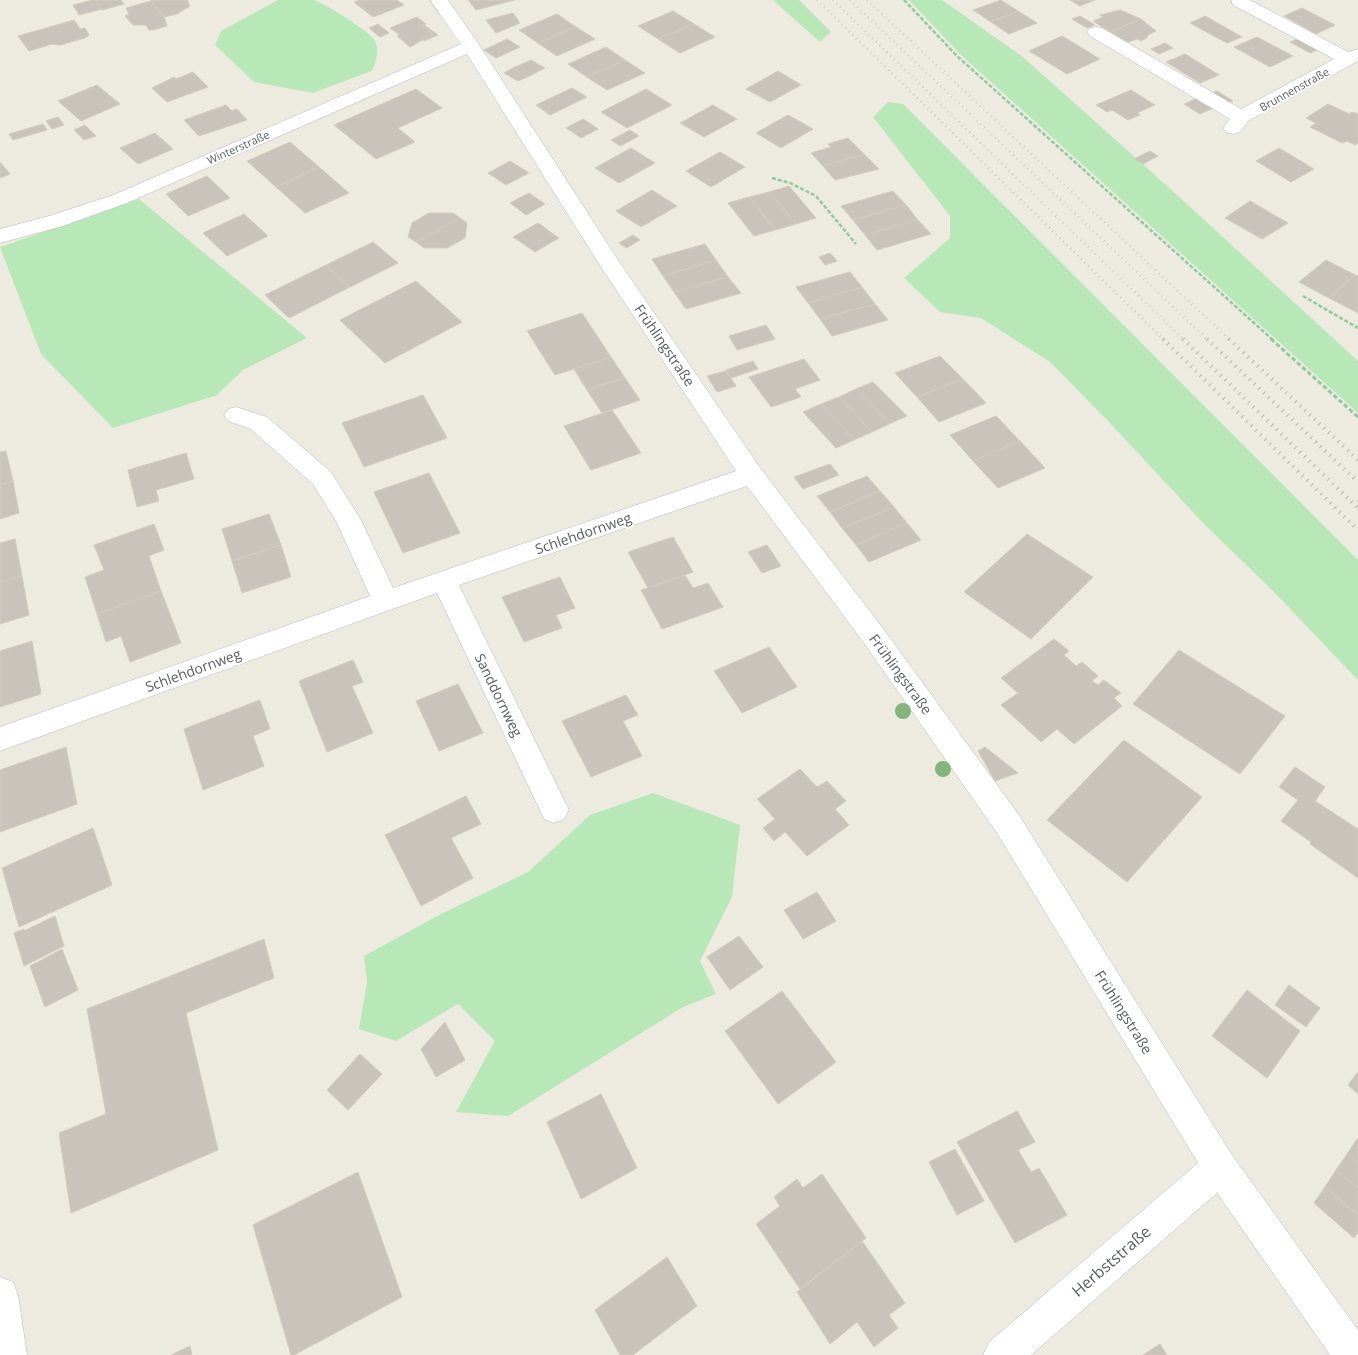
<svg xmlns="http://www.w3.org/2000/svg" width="1358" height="1355" font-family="'Open Sans',sans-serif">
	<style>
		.green { fill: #b9e8b8 }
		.building { fill: #c8c4bc; stroke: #d3cbbd }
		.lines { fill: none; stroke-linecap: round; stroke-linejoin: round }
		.minor-casing { stroke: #b5b9be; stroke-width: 1 }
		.path-far1 { stroke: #91c9a0; stroke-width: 2.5; stroke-dasharray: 4 2; stroke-linecap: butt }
		.path { stroke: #91c9a0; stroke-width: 3; stroke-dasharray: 4.5 2.5; stroke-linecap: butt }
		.minor { fill: #fff; fill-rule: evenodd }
		.rail-far1 { stroke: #b2b3b3; stroke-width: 2.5; stroke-dasharray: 0.5 4.5; stroke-linecap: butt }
		.rail { stroke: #b2b3b3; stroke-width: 4; stroke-dasharray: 1 5.5; stroke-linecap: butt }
		.tree { fill: #83b47e }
		.labels { text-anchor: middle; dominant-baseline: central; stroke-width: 4; stroke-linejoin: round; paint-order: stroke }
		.far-street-label { font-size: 11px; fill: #585d62; stroke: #fff }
		.street-label { font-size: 14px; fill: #585d62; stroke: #fff }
		.near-street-label { font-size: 16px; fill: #585d62; stroke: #fff }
	</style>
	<rect width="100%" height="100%" fill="#edeadf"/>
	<g class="green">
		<path d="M278 0C289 0 303 0 313 0 324 3 370 31 375 41 379 50 377 63 371 71L313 93 254 82 215 45 221 31Z"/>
		<polygon points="773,0 799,0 831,32 820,42"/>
		<polygon points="909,0 942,0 1023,57 1175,193 1358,361 1358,413 961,55"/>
		<polygon points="888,102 903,104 1358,560 1358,680 1272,590 1205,525 1109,422 1050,362 981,318 940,312 904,278 950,238 950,216 873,117"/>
		<polygon points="139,199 307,338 243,370 217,395 113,428 41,354 0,247"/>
		<polygon points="653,793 740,825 732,897 700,961 716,994 683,1007 508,1116 456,1112 495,1041 458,1004 396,1041 359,1029 367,982 364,956 439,915 528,872 590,815"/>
	</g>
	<g class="building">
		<polygon points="92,0 96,0 102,9 79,15 73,5"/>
		<polygon points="96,0 121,0 124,4 102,10"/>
		<polygon points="187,0 190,6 177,14 164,17 151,0 188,0"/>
		<polygon points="360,0 397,0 404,5 373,17 354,2"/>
		<polygon points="468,0 515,0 476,10"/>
		<polygon points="1001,0 1018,11 991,22 973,10"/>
		<polygon points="1070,0 1095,0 1080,6"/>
		<polygon points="151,1 164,17 167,26 153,30 149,30 146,25 133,25 125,16 129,14 126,8"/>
		<polygon points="1302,8 1335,25 1316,34 1284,16"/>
		<polygon points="1120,10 1141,19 1110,32 1093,21 1103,17 1100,15"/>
		<polygon points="673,11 694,24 658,39 638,26"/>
		<polygon points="1018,11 1037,23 1009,34 991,22"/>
		<polygon points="513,13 520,23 496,33 486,20"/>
		<polygon points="557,14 576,27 538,43 519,30"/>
		<polygon points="1080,16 1095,25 1087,28 1072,19"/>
		<polygon points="1205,16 1242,37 1227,43 1190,23"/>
		<polygon points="417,17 426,24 422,25 433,34 410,47 397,36 400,35 390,28"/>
		<polygon points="1141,19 1156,31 1146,36 1148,37 1141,41 1137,39 1128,42 1110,32"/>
		<polygon points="74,20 80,29 85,28 89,35 85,38 60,45 52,44 29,51 18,36"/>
		<polygon points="378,24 389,33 380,37 369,28"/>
		<polygon points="694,24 715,37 680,53 658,39"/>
		<polygon points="422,25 424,25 438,35 424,41 422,39 433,34"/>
		<polygon points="576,27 595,39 557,56 538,43"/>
		<polygon points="1062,36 1100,59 1067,74 1029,51"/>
		<polygon points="1257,37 1293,56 1270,67 1234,47"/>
		<polygon points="1299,38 1319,49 1310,53 1290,42"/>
		<polygon points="507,39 520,47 496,58 484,50"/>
		<polygon points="1165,43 1173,48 1159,54 1151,49"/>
		<polygon points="606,47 625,60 587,77 568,64"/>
		<polygon points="1185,54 1219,75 1200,83 1166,62"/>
		<polygon points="531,60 545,68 527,77 513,68"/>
		<polygon points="625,60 645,73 607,90 587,77"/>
		<polygon points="513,68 527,77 518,81 504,73"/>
		<polygon points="778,71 801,85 770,102 746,89"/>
		<polygon points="193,72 208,87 167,102 152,88 174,77 176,79"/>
		<polygon points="97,85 120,104 81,121 58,101"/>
		<polygon points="572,88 587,97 550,115 536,105"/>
		<polygon points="416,89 442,108 398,128 415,142 376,159 334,125"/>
		<polygon points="646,89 672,105 627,128 601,112"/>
		<polygon points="1131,90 1155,105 1137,113 1140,115 1128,120 1112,110 1107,112 1096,105"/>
		<polygon points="1217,91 1233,101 1226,104 1210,94"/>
		<polygon points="1200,97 1216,107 1200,114 1184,104"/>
		<polygon points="1328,104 1349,114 1352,112 1358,114 1358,143 1355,145 1347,141 1342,143 1310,127 1316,123 1306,118"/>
		<polygon points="226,105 232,111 237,109 247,120 199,136 184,120"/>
		<polygon points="713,105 737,119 704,137 680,123"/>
		<polygon points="788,115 813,129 781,148 756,133"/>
		<polygon points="58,117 64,125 52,129 46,121"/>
		<polygon points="583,119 591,124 574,133 566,128"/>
		<polygon points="43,124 47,130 13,140 9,134"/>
		<polygon points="591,124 598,129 581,138 574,133"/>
		<polygon points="85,125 96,136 84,140 74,130"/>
		<polygon points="630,130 639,136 620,146 611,140"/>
		<polygon points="155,133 173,149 138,164 120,148"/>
		<polygon points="848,138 864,154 823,166 811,153 831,147 828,144"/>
		<polygon points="290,142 319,167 276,187 247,161"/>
		<polygon points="631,148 655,163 619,183 595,168"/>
		<polygon points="1279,148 1314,169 1291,182 1256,161"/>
		<polygon points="1150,151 1158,156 1143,164 1134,159"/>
		<polygon points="720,152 745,167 711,187 686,171"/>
		<polygon points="864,154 879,169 835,180 823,166"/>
		<polygon points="510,161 529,173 506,185 488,173"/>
		<polygon points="0,162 10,174 0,178"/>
		<polygon points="319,167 349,193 305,213 276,187"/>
		<polygon points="207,176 230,198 188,216 166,194"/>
		<polygon points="789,186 816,218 796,224 769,192"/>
		<polygon points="652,190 677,206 641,227 616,211"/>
		<polygon points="893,191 906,205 853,220 841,206"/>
		<polygon points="769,192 796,224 775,230 749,197"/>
		<polygon points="529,193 545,204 526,215 510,203"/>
		<polygon points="749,197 775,230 754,236 728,203"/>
		<polygon points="1250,201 1288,223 1262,239 1225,218"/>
		<polygon points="906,205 918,220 865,235 853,220"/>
		<polygon points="429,213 453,213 460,218 416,242 408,237 412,223"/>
		<polygon points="244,214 268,236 227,256 203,233"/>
		<polygon points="460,218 467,223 465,238 447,248 424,248 416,242"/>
		<polygon points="918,220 931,234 877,250 865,235"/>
		<polygon points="538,223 559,238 535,252 513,237"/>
		<polygon points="633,235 640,240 626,248 619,243"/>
		<polygon points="373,242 398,263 350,287 326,265"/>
		<polygon points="705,244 716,260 663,276 652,259"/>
		<polygon points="830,253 837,261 825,265 819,257"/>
		<polygon points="716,260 728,277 674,292 663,276"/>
		<polygon points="1326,260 1355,275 1329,298 1299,282"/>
		<polygon points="326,265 350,287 289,318 265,295"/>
		<polygon points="850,272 862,287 808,303 796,287"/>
		<polygon points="1355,275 1358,276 1358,313 1329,298"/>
		<polygon points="728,277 741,293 686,309 674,292"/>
		<polygon points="416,281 462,322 385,363 340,320"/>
		<polygon points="862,287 875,304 820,319 808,303"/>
		<polygon points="875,304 888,320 832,336 820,319"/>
		<polygon points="582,313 611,357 555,375 527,331"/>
		<polygon points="766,325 775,339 737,350 729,336"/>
		<polygon points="940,356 963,379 917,397 895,373"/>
		<polygon points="611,357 625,378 587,390 574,369"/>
		<polygon points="804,359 820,380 795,389 801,397 771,407 749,377"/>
		<polygon points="753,361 758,369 731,378 726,370"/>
		<polygon points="726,371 736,386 717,392 707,376"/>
		<polygon points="625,378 640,400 602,413 587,390"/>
		<polygon points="963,379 986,403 939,422 917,397"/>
		<polygon points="873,382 907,416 889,424 856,389"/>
		<polygon points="856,389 889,424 872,432 839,397"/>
		<polygon points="423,395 447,438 364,467 342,423"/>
		<polygon points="839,397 872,432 854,440 821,404"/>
		<polygon points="821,404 854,440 836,448 803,412"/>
		<polygon points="612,410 641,453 591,470 564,426"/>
		<polygon points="996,416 1020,441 973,461 950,435"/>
		<polygon points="1020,441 1045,468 998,488 973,461"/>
		<polygon points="6,451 13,481 0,485 0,452"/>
		<polygon points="186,453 194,479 156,490 159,501 137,507 128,470"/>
		<polygon points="830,464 839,475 803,489 794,477"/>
		<polygon points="429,473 460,533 403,553 374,492"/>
		<polygon points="867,476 880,491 830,512 817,496"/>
		<polygon points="13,481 19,513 0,519 0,485"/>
		<polygon points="880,491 894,507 842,528 830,512"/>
		<polygon points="894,507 907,523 856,545 842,528"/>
		<polygon points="269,514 281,545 232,561 222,529"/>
		<polygon points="907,523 921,540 869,562 856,545"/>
		<polygon points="154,524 164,550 149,556 161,591 97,614 85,577 104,570 94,545"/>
		<polygon points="1027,534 1093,577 1031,639 964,592"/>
		<polygon points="673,537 693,572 648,588 628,552"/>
		<polygon points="15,539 22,576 0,582 0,543"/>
		<polygon points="281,545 291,577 242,593 232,561"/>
		<polygon points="767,545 781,566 762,573 748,552"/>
		<polygon points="685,575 693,588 708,583 723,607 662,629 641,590"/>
		<polygon points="22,576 29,615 0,624 0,582"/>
		<polygon points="560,577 575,608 556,615 562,628 524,642 502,597"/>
		<polygon points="161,591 181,643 130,662 121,636 106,642 97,614"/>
		<polygon points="1054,639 1069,651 1064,655 1076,666 1082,662 1098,676 1092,681 1098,685 1104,680 1121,693 1114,698 1122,706 1074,744 1057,729 1041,742 1001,705 1018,693 1001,678"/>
		<polygon points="32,641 41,694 0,707 0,651"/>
		<polygon points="769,647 797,687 742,713 714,671"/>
		<polygon points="1179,650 1285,716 1240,774 1133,704"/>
		<polygon points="353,660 363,682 352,686 373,733 327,752 299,681"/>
		<polygon points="458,684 483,733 439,751 416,701"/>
		<polygon points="626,695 638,715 623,721 642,756 591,777 562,721"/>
		<polygon points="260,700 270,729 253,736 264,766 203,790 184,729"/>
		<polygon points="1124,740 1202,797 1127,882 1047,820"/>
		<polygon points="66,747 77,804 0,832 0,770"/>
		<polygon points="985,747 1018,773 995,781 978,751"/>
		<polygon points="1295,767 1325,787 1315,801 1358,829 1358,878 1310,844 1311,842 1281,821 1298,800 1279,787"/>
		<polygon points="800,769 817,787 827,781 846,801 835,809 849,825 807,856 785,832 774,841 763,828 775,819 757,799"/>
		<polygon points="466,796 481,824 451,838 473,878 421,906 385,835"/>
		<polygon points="93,828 112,885 19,927 2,868"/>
		<polygon points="817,892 836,921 803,939 784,910"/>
		<polygon points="55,916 64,946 24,966 14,933 24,929 24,931"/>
		<polygon points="739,936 763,967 730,990 707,957"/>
		<polygon points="264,939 274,978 186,1013 218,1150 71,1213 59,1133 106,1114 87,1009"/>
		<polygon points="62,949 78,990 45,1007 30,966"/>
		<polygon points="1289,985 1320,1008 1306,1027 1275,1005"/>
		<polygon points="1247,990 1300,1031 1267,1078 1212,1036"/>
		<polygon points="782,991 836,1062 778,1104 725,1031"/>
		<polygon points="445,1022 465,1060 436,1077 421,1049"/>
		<polygon points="360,1054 382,1074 348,1110 327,1090"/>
		<polygon points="1358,1072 1358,1094 1348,1085"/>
		<polygon points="601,1094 637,1168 581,1199 547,1122"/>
		<polygon points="1017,1111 1035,1142 1018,1150 1031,1172 1039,1168 1067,1215 1015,1243 957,1142"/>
		<polygon points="1357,1139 1358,1139 1358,1164 1347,1154"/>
		<polygon points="955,1149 984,1201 957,1215 929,1162"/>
		<polygon points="1347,1154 1358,1164 1358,1189 1336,1170"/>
		<polygon points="1336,1170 1358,1189 1358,1215 1325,1187"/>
		<polygon points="358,1172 402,1297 294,1355 291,1355 253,1225"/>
		<polygon points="822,1174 866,1238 800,1289 756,1224 780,1206 774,1197 797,1179 803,1188"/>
		<polygon points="1325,1187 1358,1215 1358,1232 1354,1238 1314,1203"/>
		<polygon points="862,1241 905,1303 889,1315 898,1328 874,1347 857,1322 830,1344 797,1292"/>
		<polygon points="667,1257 697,1306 633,1355 620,1355 595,1310"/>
		<polygon points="1160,1344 1167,1355 1143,1355"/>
		<polygon points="190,1346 192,1355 171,1355"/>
	</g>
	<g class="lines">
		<defs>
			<g id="minor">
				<polygon points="430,0 448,0 480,46 618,260 761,469 882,627 1019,815 1232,1155 1358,1330 1358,1355 1330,1355 1217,1193 1031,1355 983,1355 989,1342 1198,1163 997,833 864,643 747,486 459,585 569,810 564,819 554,823 544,819 437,593 0,751 0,727 370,596 337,523 313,484 251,429 228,421 224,415 228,409 236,407 267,417 331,472 361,520 393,588 736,471 599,264 467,54 127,203 63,226 0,243 0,229 49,216 113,195 461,44"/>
				<polygon points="1231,0 1250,0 1348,52 1358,49 1358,61 1248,121 1240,132 1233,134 1226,132 1223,128 1230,119 1090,36 1087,32 1090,28 1096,27 1102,28 1241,109 1334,59 1233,5"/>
				<polygon points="0,1277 13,1282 18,1295 27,1355 0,1355"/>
			</g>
		</defs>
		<use href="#minor" class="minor-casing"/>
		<g class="path-far1">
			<polyline points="904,0 957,56 1273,340"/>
			<polyline points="772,178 790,183 816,196 856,244"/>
			<polyline points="1303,296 1358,328"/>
		</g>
		<polyline class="path" points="1271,339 1358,417"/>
		<use href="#minor" class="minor"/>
		<g class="rail-far1">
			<polyline points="817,0 1164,340"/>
			<polyline points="833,0 1184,340"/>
			<polyline points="850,0 1208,340"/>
			<polyline points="867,0 1230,340"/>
		</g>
		<g class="rail">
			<polyline points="1163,339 1358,530"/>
			<polyline points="1183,339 1358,508"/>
			<polyline points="1207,339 1358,482"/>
			<polyline points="1229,339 1358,460"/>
		</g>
	</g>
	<g class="tree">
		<circle cx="903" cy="711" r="8"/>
		<circle cx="943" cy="769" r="8"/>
	</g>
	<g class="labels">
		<g class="far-street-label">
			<text transform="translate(1294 89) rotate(-29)">Brunnenstraße</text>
			<text transform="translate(238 147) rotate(-24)">Winterstraße</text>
		</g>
		<g class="street-label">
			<text transform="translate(665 345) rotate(56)">Frühlingstraße</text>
			<text transform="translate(583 533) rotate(-19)">Schlehdornweg</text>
			<text transform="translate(193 670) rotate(-20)">Schlehdornweg</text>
			<text transform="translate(901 674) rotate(54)">Frühlingstraße</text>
			<text transform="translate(499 695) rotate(64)">Sanddornweg</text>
			<text transform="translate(1124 1012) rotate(58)">Frühlingstraße</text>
		</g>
		<g class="near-street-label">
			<text transform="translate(1111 1261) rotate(-41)">Herbststraße</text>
		</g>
	</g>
</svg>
